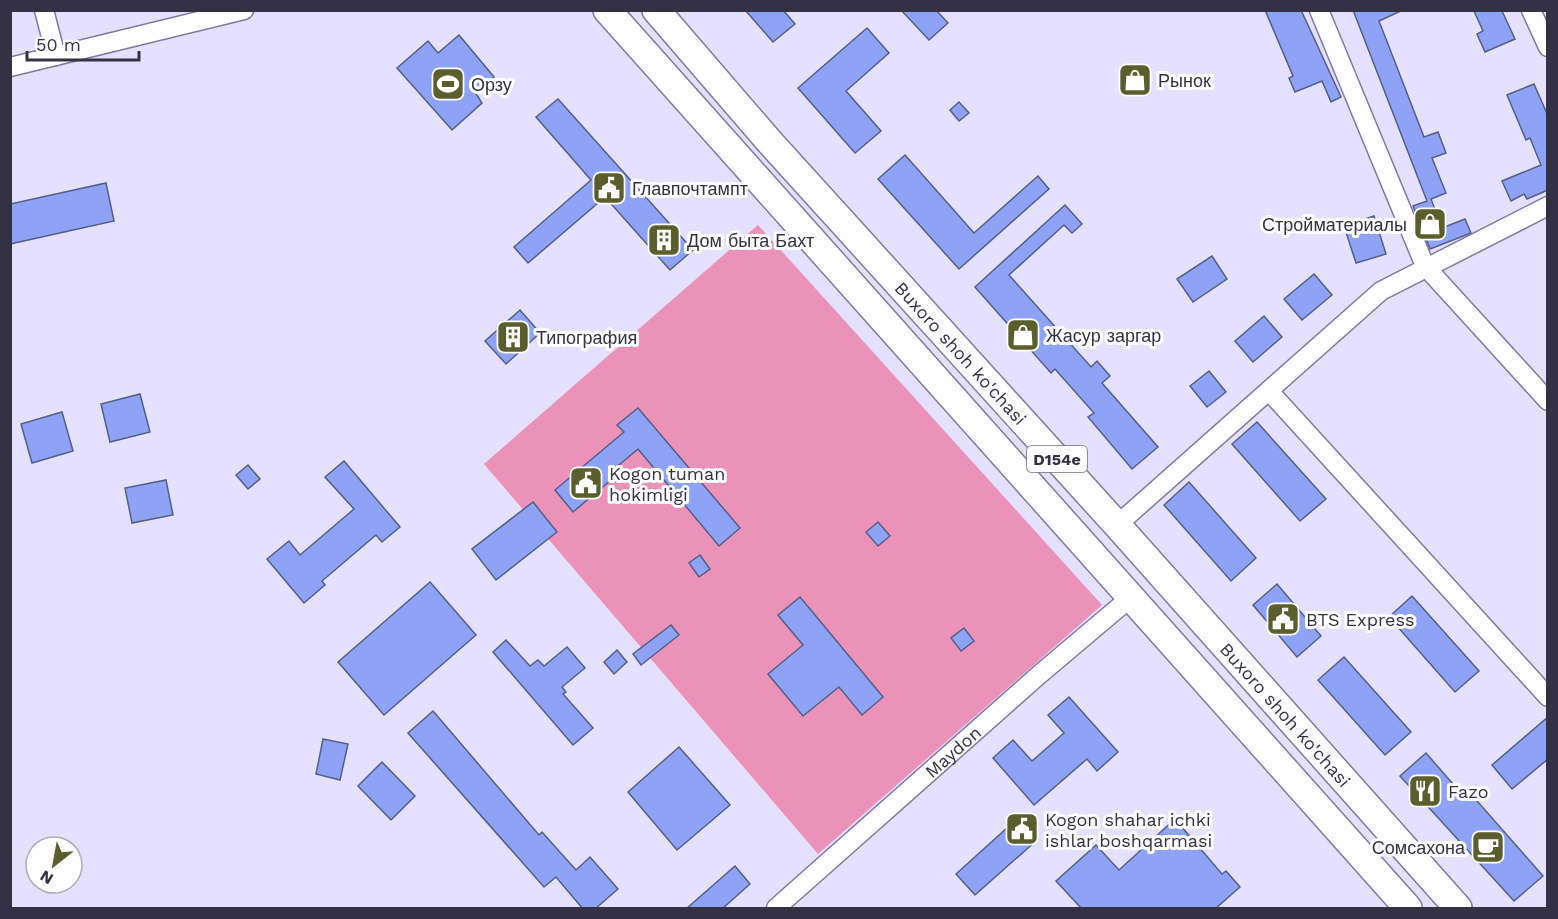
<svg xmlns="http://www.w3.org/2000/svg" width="1558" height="919" font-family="'Work Sans',sans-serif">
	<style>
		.green { fill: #eb92b8 }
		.building { fill: #8ea2f6; stroke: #545f88; stroke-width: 1.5 }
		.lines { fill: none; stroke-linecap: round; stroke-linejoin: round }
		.street-casing { stroke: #8178a5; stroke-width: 21 }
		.primary-casing { stroke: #8178a5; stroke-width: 30 }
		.street { stroke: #fff; stroke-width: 18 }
		.primary { stroke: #fff; stroke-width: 27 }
		.labels { text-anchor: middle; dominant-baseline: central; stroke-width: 6; stroke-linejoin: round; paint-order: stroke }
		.shield { fill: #fff; stroke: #726f7c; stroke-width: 1.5 }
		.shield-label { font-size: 16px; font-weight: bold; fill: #353144 }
		.poi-label { font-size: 18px; fill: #353144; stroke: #fff; text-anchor: start }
		.street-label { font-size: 18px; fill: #353144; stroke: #fff }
	</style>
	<rect width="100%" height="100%" fill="#e5e0fe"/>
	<polygon class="green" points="758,225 1102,605 818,854 484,464"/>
	<g class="building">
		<polygon points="745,10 783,10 795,24 773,42"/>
		<polygon points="901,10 936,10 948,23 929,40"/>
		<polygon points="1265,10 1301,10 1341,97 1331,102 1322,81 1295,92 1289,78 1293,76"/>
		<polygon points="1353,10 1403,10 1379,21 1424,137 1438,132 1446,153 1432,158 1446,193 1431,199 1442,228 1465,219 1471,233 1430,249 1413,206 1427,201"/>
		<polygon points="1474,11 1502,11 1515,39 1485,52 1477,34 1483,31"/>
		<polygon points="867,28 889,53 846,91 881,131 855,153 798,88"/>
		<polygon points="459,35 494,77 475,92 482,103 452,130 397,68 428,41 438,53"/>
		<polygon points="1534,84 1548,116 1548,190 1527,199 1524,194 1511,201 1502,181 1541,165 1530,138 1526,140 1507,95"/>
		<polygon points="558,99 693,250 670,270 605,197 528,263 514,247 591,180 536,117"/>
		<polygon points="959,102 969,113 959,121 950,110"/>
		<polygon points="905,155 974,233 1038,176 1049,189 959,269 878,179"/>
		<polygon points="106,183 114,221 10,244 10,204"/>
		<polygon points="1065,205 1082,224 1072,233 1064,225 1009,275 1091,367 1097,361 1110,376 1102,383 1158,447 1132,469 1088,417 1094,413 1055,369 1051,373 975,287"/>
		<polygon points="1374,216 1386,254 1356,263 1344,226"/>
		<polygon points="1212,256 1227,279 1193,302 1177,279"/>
		<polygon points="1314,274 1332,295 1302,320 1284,299"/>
		<polygon points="520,310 540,333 506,364 485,341"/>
		<polygon points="1264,316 1282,337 1253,362 1235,341"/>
		<polygon points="1209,371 1226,392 1207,407 1190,386"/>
		<polygon points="140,394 150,432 110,442 101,404"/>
		<polygon points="638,408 740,528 719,546 638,449 613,470 617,475 573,512 555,490 624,432 617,425"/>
		<polygon points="62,412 73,451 32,463 21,424"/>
		<polygon points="1257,422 1326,499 1300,521 1232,444"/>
		<polygon points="344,461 400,527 382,542 376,535 322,581 325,585 304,603 267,559 289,541 300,555 354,509 325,477"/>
		<polygon points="248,465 260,479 248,489 236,475"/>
		<polygon points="166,480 173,515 132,523 125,488"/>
		<polygon points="1189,482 1256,558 1231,581 1164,505"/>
		<polygon points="533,502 557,532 496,580 472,549"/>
		<polygon points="878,522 890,536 878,546 866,532"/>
		<polygon points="700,555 710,569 699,577 689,563"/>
		<polygon points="430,582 476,635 384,715 338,662"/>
		<polygon points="1277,584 1321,636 1297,657 1253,605"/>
		<polygon points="1412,596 1479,671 1455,692 1389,617"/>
		<polygon points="800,597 883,697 862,715 839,687 803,716 768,674 803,645 778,615"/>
		<polygon points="671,625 679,635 641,665 633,654"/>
		<polygon points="964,628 974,641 961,651 951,638"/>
		<polygon points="506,640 530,666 538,660 544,666 567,647 585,668 562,687 566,692 563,694 593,728 573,745 493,652"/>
		<polygon points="617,650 627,662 614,674 604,662"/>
		<polygon points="1344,657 1411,732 1385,755 1318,680"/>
		<polygon points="1069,697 1118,752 1097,771 1087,759 1034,805 993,758 1013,740 1032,761 1064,733 1048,715"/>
		<polygon points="433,711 539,835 542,832 576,870 590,857 618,889 595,909 583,909 556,877 544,887 408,733"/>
		<polygon points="1548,717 1548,759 1512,789 1492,765"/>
		<polygon points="323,739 348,744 340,780 316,774"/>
		<polygon points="679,747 730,805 677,850 628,792"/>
		<polygon points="1426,753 1466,799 1471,794 1543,876 1514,901 1400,776"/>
		<polygon points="382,762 415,796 391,820 358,786"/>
		<polygon points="1018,818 1037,840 975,895 956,874"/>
		<polygon points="1175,819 1222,874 1226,871 1240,887 1215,909 1082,909 1056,881 1096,845 1119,870"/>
		<polygon points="735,866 750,884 722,909 686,909"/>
	</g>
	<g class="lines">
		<defs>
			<g id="street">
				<polyline points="44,10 56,56"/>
				<polyline points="1319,10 1425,266 1548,401"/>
				<polyline points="1531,10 1548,47"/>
				<polyline points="10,67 244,10"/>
				<polyline points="1269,391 1548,697"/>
				<polyline points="1117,525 1381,291 1548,206"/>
				<path id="s1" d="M776 908 1040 674 1130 598"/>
			</g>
			<g id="primary">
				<polyline points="607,10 1408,908"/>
				<path id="s2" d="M656 10 768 140 1117 525 1458 908"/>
			</g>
		</defs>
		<use href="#street" class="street-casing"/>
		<use href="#primary" class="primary-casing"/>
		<use href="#street" class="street"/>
		<use href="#primary" class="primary"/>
	</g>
	<defs>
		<symbol id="shop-square" viewBox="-11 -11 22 22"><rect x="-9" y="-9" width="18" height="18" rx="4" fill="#5a5e2c" stroke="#fff"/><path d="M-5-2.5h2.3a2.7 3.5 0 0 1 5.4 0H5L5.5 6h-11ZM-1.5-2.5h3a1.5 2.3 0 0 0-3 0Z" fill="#fff"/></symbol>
		<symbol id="stadium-square" viewBox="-11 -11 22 22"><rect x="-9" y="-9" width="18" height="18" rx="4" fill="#5a5e2c" stroke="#fff"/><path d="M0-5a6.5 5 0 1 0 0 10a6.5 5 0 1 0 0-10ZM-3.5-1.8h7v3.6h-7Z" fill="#fff"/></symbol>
		<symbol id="civic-square" viewBox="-11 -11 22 22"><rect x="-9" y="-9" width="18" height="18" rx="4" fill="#5a5e2c" stroke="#fff"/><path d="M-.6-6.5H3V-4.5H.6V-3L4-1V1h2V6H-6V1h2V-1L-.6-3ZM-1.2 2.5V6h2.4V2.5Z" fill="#fff"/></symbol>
		<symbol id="building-square" viewBox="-11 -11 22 22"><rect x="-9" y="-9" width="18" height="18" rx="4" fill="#5a5e2c" stroke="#fff"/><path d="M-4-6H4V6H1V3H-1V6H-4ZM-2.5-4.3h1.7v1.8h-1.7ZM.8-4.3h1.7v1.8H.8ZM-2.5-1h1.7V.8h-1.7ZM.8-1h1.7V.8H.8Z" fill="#fff"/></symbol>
		<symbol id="restaurant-square" viewBox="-11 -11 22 22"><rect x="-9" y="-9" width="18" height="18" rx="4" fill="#5a5e2c" stroke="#fff"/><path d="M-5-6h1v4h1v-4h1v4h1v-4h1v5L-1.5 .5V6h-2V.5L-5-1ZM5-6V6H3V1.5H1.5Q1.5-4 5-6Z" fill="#fff"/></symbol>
		<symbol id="cafe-square" viewBox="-11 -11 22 22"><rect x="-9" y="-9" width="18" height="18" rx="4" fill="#5a5e2c" stroke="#fff"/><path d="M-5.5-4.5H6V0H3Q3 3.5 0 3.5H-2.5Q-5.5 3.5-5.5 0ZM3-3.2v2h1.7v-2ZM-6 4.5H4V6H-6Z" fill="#fff"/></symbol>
	</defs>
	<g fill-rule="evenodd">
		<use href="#shop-square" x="1116" y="61" width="38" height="38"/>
		<use href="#stadium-square" x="429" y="65" width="38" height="38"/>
		<use href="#civic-square" x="590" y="169" width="38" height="38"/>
		<use href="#shop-square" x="1411" y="205" width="38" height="38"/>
		<use href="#building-square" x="645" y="221" width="38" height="38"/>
		<use href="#shop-square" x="1004" y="316" width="38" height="38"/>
		<use href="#building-square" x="494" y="318" width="38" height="38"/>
		<use href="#civic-square" x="567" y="464" width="38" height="38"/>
		<use href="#civic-square" x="1264" y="600" width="38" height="38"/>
		<use href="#restaurant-square" x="1406" y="772" width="38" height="38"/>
		<use href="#civic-square" x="1003" y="810" width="38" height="38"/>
		<use href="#cafe-square" x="1469" y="828" width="38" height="38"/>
	</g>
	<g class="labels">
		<rect class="shield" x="1027" y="446" width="60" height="26" rx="4.5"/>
		<g class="shield-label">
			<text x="1057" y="459">D154e</text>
		</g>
		<g class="poi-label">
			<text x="1158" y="80">Рынок</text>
			<text x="471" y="84">Орзу</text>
			<text x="632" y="188">Главпочтампт</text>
			<text x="1407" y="224" text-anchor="end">Стройматериалы</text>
			<text x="687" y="240">Дом быта Бахт</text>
			<text x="1046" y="335">Жасур заргар</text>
			<text x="536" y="337">Типография</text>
			<text x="609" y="473">Kogon tuman<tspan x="609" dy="21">hokimligi</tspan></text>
			<text x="1306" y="619">BTS Express</text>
			<text x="1448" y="791">Fazo</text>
			<text x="1045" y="819">Kogon shahar ichki<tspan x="1045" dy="21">ishlar boshqarmasi</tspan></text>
			<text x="1465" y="847" text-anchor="end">Сомсахона</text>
		</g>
		<g class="street-label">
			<text stroke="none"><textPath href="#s2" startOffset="459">Buxoro shoh ko'chasi</textPath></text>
			<text stroke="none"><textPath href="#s2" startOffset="945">Buxoro shoh ko'chasi</textPath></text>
			<text stroke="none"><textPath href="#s1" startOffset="236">Maydon</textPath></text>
		</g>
	</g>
	<rect width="1558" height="919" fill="none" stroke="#353144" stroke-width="24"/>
	<g transform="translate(54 865) rotate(211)"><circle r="28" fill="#ffffff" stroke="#aeadb4" stroke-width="1.5"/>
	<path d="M0-4.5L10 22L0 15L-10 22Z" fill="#5a5e2c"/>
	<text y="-9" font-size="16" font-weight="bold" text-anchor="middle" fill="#353144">N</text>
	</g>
	<path d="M27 51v9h112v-9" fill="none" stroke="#353144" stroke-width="3"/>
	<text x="36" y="51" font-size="18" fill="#353144" stroke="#ffffff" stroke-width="4.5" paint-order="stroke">50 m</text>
</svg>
